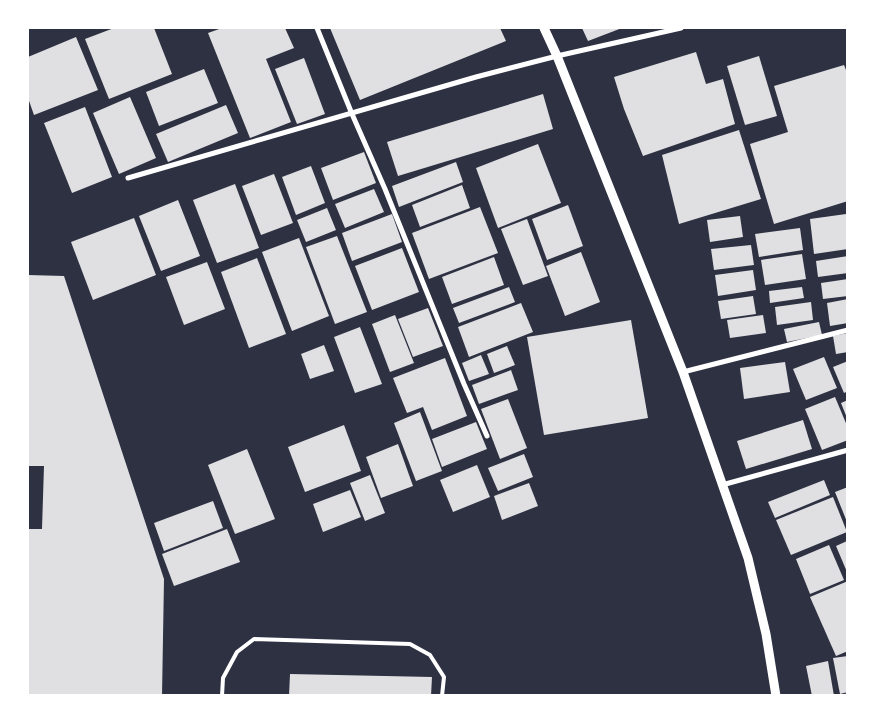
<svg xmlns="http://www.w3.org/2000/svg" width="875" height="723" font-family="'Public Sans',sans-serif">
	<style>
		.building { fill: #e0e0e3 }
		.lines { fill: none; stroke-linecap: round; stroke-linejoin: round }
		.service { stroke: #fff; stroke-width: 4 }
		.minor { stroke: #fff; stroke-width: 5 }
		.tertiary { stroke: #fff; stroke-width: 9 }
	</style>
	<rect width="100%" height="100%" fill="#2d3142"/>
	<g class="building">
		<polygon points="114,28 154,28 172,74 109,99 85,39"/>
		<polygon points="222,28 285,28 294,48 266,59 291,122 250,138 208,33"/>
		<polygon points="330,28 500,28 506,41 360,100"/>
		<polygon points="582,28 622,28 588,41"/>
		<polygon points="76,37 98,90 34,115 28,98 28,57"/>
		<polygon points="696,52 706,84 723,79 735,124 643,156 624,109 614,77"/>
		<polygon points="759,56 777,116 745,125 727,66"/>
		<polygon points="304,58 325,114 297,124 275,69"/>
		<polygon points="844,65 848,75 848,201 774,224 750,144 788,132 774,86"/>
		<polygon points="204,69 218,103 159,126 146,92"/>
		<polygon points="543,94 553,129 398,176 387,142"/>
		<polygon points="130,97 156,158 119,174 93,113"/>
		<polygon points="226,105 238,133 168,162 156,134"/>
		<polygon points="85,107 112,177 72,193 44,123"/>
		<polygon points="739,130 761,199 679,224 662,155"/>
		<polygon points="538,144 561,203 498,228 476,168"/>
		<polygon points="364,152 376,183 333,200 321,168"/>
		<polygon points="456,162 463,182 399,207 392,186"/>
		<polygon points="311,166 325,203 296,215 282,177"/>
		<polygon points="274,174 293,223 261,235 242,186"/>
		<polygon points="235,184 259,248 217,263 193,200"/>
		<polygon points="462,185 470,208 420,227 412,205"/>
		<polygon points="374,189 384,212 345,228 335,204"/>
		<polygon points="178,200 200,256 161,271 139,216"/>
		<polygon points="568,205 583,246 547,260 532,219"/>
		<polygon points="480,207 498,253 429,279 412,233"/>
		<polygon points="327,208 336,230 306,242 297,220"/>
		<polygon points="392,214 402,242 352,261 342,233"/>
		<polygon points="846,214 848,222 848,249 814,254 810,219"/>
		<polygon points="740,216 743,237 710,242 707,220"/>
		<polygon points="134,218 156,275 93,300 71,242"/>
		<polygon points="527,219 548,276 523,285 501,229"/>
		<polygon points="800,228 803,250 759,257 755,234"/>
		<polygon points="337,236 367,312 335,324 306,247"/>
		<polygon points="299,238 329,316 292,331 262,252"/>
		<polygon points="751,245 754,265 714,270 711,249"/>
		<polygon points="402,248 419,292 372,310 355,266"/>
		<polygon points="581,252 600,302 565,316 546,266"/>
		<polygon points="802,254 806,279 765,285 761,260"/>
		<polygon points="848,256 848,273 818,277 816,261"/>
		<polygon points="494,257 504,285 452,304 442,277"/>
		<polygon points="257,258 286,334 249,348 221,272"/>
		<polygon points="207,262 225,309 184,325 166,277"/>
		<polygon points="753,270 756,290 718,296 715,275"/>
		<polygon points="28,275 64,276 164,579 162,696 28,696 28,529 42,529 44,466 28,466"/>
		<polygon points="848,279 848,296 823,299 821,283"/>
		<polygon points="509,287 515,302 459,323 453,308"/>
		<polygon points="802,287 804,298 770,303 769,291"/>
		<polygon points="753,296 756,314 721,319 718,301"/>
		<polygon points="848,299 848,323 830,326 827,303"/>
		<polygon points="811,302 813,320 777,325 775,307"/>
		<polygon points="521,303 533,332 469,357 458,327"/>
		<polygon points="428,308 443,346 413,357 398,319"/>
		<polygon points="395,315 414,363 390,372 372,324"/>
		<polygon points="763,315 766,333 730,338 727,320"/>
		<polygon points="631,320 648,418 544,435 527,337"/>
		<polygon points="819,322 822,335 787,342 784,329"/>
		<polygon points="360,327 382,384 355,393 334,337"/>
		<polygon points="848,333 848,352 836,354 833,336"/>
		<polygon points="324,345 334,371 310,379 301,354"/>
		<polygon points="507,346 515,365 494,373 487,354"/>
		<polygon points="481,355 489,374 469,381 462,363"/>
		<polygon points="824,357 837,388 806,400 793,369"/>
		<polygon points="445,358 467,416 432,430 423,407 407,413 393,378"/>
		<polygon points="848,361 848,391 844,393 833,367"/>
		<polygon points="785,362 790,392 744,399 740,368"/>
		<polygon points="511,370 518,390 479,404 472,385"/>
		<polygon points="835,397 848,428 848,440 822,450 805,409"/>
		<polygon points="508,399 527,448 500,459 481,409"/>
		<polygon points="848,400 848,418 847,418 841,403"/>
		<polygon points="420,412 442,471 416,481 394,423"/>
		<polygon points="803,420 812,449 746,469 737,441"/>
		<polygon points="476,422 487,449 442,467 432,439"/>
		<polygon points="344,425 361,471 305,492 288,447"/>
		<polygon points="398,444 413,486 381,498 366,457"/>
		<polygon points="247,449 275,519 235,534 208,465"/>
		<polygon points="524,454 533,477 498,491 488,468"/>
		<polygon points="477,465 490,497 453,512 440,480"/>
		<polygon points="370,475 385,513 365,521 350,483"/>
		<polygon points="824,480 830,495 775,518 768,502"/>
		<polygon points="529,483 538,506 502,520 494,496"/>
		<polygon points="848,487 848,522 847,522 835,492"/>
		<polygon points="350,490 361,517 323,532 313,504"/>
		<polygon points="833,497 847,532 791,555 776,520"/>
		<polygon points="213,501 223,528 164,551 154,523"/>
		<polygon points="227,529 240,562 174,586 162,554"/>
		<polygon points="847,541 847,572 836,546"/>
		<polygon points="829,545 844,580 810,594 796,559"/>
		<polygon points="848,581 848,651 836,656 810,597"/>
		<polygon points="848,656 848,692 840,694 833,658"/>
		<polygon points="828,661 834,696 812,696 806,666"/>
		<polygon points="290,674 432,677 431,696 289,696"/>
	</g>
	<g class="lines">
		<polyline class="service" points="222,696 223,678 237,652 254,639 410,644 430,655 444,677 442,696"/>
		<g class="minor">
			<polyline points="317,28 352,114 385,189 464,384 487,436"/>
			<polyline points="128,178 476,77 557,56 681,28"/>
			<polyline points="683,372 848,330"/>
			<polyline points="722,485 848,450"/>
			<polyline points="847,696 848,695"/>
		</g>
		<polyline class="tertiary" points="544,28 557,56 683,372 748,558 766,634 776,696"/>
	</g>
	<rect width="875" height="723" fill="none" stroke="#ffffff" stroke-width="58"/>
</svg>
